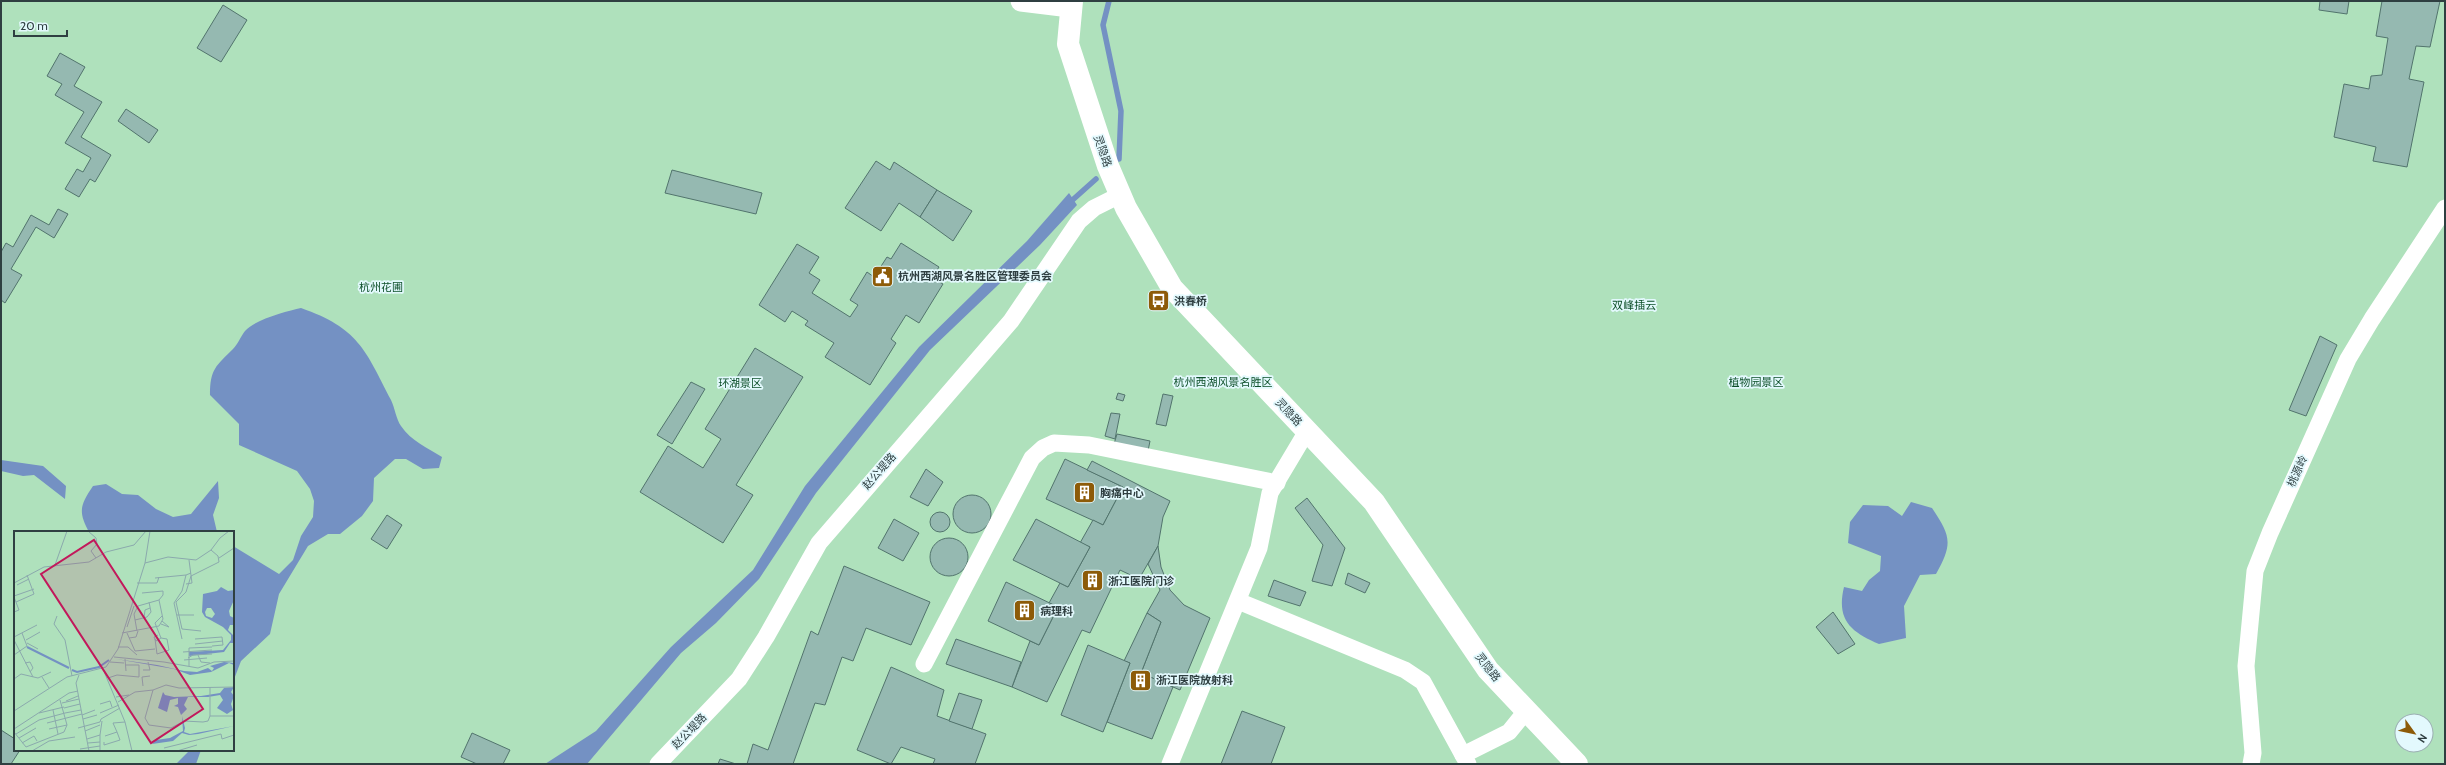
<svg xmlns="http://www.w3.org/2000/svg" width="2446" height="765" font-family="Cabin,'Noto Sans SC',sans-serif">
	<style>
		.green { fill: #afe1bc; fill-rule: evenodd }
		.water { fill: #7491c3 }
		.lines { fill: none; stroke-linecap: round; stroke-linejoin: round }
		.stream { stroke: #7491c3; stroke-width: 5.5 }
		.building { fill: #95b9b1; stroke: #52746d }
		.minor { stroke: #fff; stroke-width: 17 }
		.tertiary { stroke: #fff; stroke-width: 21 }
		.secondary { stroke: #fff; stroke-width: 22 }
		.labels { text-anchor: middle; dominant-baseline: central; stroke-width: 3.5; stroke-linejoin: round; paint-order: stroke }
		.street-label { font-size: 11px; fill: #2f3f41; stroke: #e3f9fd }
		.poi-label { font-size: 11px; font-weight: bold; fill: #2f3f41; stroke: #e3f9fd; text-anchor: start }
		.park-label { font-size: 11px; fill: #0e502a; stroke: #e3f9fd }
		.inset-river { fill: none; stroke: #7491c3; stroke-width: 2 }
		.inset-road { fill: none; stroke: #8ba9ad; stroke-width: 1 }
		.view { fill: #c2185b; fill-opacity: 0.15; stroke: #c2185b; stroke-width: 2 }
		.inset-edge { fill: none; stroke: #2f3f41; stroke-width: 2 }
	</style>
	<rect width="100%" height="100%" fill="#c9eff5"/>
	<path class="green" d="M1 1H2445V764H1ZM15 532H233V750H15ZM2402 721H2426V745H2402Z"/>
	<g class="water">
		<polygon points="1069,193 1077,205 1040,245 930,350 816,493 759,579 716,623 681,653 587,764 545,764 596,731 671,647 753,570 805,486 919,347 1027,241"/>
		<path d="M301 308C358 328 365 349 391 400 395 408 396 419 401 426 411 441 428 448 442 457L439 468 423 469 406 459H395L374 478 373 501 362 516 340 534H328L308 546 279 594 270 634 241 661 233 682V546L279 574 293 560 301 536 313 517 314 501 310 489 297 471 239 445V424L210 395C210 369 216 366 233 349 238 344 241 336 245 331 254 320 287 311 301 308Z"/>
		<polygon points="1,460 43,466 66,486 65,499 34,475 23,476 1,471"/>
		<path d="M218 481 219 498 213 515 217 532H89C78 512 80 505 93 486L106 484 122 494 138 495 156 509 173 517 191 514Z"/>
		<path d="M1911 502 1932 508C1951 536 1953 544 1936 574L1920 575 1904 606 1906 638 1879 644C1851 632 1836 620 1844 587L1862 591 1869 580 1880 571 1881 556 1848 543 1850 522 1863 505 1888 506 1902 516Z"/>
		<polygon points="190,750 201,750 196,764 176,764"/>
	</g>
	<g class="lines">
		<g class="stream">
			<polyline points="1109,1 1103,25 1121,111 1119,159"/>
			<polyline points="1068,204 1096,179"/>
		</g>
	</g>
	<g class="building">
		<polygon points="2320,1 2349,1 2347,14 2319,10"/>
		<polygon points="2382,1 2440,1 2430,47 2416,46 2409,79 2424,82 2407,167 2373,161 2376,147 2334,137 2344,84 2369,89 2371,76 2382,75 2388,38 2376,36"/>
		<polygon points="223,5 247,20 221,62 197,48"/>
		<polygon points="60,53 85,67 74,86 102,102 81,137 111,155 95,182 90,179 79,197 65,189 77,169 83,172 91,158 65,143 84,112 55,95 62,84 47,76"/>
		<polygon points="126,109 158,130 149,143 118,121"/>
		<polygon points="876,161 890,170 894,162 937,190 920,217 899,203 881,231 845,208"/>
		<polygon points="672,170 762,193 756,214 665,193"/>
		<polygon points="937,190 972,211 953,241 920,217"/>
		<polygon points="58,209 68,214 54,238 36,227 11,269 22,275 5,303 1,300 1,252 6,243 13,247 31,215 49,225"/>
		<polygon points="901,243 939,267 932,278 943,284 919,323 906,315 891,339 896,343 870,385 825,357 834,343 805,325 808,321 792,311 785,322 759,305 797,244 819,257 809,273 820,280 812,293 850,317 858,305 850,300 867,272 874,277 887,257 891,259"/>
		<polygon points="2320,336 2337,345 2306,416 2289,410"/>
		<polygon points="755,348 803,377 736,485 753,495 723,543 640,492 668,446 703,468 721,439 705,429"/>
		<polygon points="691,382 705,389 672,444 657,435"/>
		<polygon points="1118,393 1125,395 1123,401 1116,399"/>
		<polygon points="1163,394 1173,396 1166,426 1156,424"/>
		<polygon points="1111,413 1120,414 1115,439 1105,436"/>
		<polygon points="1117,434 1150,441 1148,451 1114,444"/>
		<polygon points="1065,459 1123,487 1103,525 1046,499"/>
		<polygon points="1092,461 1170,501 1163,517 1158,546 1139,579 1120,570 1090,633 1082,630 1047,702 1012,687 1030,641 1039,645 1058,607 1049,603 1060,583 1068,587 1090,547 1080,543 1093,520 1103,525 1123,487 1087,470"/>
		<polygon points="926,469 943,482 928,506 910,497"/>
		<circle cx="972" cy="514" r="19"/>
		<polygon points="1307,498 1345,548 1332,586 1312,581 1323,545 1295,508"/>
		<circle cx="940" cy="522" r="10"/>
		<polygon points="387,515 402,525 387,549 371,539"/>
		<polygon points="894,519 919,533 903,561 878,548"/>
		<polygon points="1036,519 1090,547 1068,587 1013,560"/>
		<circle cx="949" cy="557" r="19"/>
		<polygon points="1158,546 1161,567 1170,590 1184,605 1210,618 1180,690 1141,673 1161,622 1147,613 1160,590 1148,564"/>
		<polygon points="844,566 930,602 911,645 866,628 853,661 842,657 825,705 815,703 793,764 747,764 753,744 768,750 811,631 818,635"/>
		<polygon points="1348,573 1370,583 1365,593 1345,584"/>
		<polygon points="1274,580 1306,592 1300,606 1268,596"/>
		<polygon points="1006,582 1058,607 1039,645 988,621"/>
		<polygon points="1833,612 1855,644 1838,654 1816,627"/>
		<polygon points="1147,613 1161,622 1141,673 1173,687 1152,739 1107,722 1130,663 1124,661"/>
		<polygon points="956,639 1021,662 1012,687 946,664"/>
		<polygon points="1088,645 1130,663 1103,732 1061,715"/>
		<polygon points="891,667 944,690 937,716 986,734 975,764 933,764 935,759 901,747 891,764 857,750"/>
		<polygon points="959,693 982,700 972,729 949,721"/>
		<polygon points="1242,711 1285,727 1271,764 1221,764"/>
		<polygon points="1,730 15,739 15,750 20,750 11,764 1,764"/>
		<polygon points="472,733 510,750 503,764 477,764 461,757"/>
		<polygon points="720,759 736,764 718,764"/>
	</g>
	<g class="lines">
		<g class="minor">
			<polyline points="1238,601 1405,670 1423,682 1468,764"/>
			<polyline points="924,664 1032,458 1043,448 1054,443 1089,445 1277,483"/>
			<polyline points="1463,755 1509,732 1526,711"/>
			<polyline points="658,764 739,679 766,637 819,543 1011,321 1079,221 1094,208 1120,195"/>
			<polyline points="1170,764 1259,548 1270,493 1307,431"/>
			<polyline points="2251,764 2253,753 2246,666 2255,571 2270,533 2348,359 2372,319 2445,208"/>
		</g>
		<polyline class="tertiary" points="1021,1 1070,7"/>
		<polyline class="secondary" points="1072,1 1068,44 1108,166 1126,208 1172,288 1374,502 1488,670 1577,764"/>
	</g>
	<defs>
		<symbol id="civic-square" viewBox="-11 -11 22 22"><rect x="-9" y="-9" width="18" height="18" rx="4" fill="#8d5b08" stroke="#e3f9fd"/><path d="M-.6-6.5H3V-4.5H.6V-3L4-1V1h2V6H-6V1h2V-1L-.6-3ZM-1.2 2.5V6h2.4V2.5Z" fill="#fff"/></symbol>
		<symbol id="bus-square" viewBox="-11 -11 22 22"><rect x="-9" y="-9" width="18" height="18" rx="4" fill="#8d5b08" stroke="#e3f9fd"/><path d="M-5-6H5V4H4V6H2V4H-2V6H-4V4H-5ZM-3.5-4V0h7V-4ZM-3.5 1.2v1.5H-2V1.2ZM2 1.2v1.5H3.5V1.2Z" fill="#fff"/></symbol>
		<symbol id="building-square" viewBox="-11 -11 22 22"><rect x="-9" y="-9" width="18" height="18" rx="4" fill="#8d5b08" stroke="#e3f9fd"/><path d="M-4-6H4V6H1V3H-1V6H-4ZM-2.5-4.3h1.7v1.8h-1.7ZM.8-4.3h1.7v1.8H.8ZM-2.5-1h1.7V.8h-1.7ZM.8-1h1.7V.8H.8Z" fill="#fff"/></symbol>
	</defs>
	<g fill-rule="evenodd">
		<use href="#civic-square" x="870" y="264" width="25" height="25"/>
		<use href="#bus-square" x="1146" y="288" width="25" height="25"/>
		<use href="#building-square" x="1072" y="480" width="25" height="25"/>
		<use href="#building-square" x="1080" y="568" width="25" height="25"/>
		<use href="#building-square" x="1012" y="598" width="25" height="25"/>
		<use href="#building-square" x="1128" y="668" width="25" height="25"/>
	</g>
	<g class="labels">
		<g class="street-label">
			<text transform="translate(1103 151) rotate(71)">灵隐路</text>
			<text transform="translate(1289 412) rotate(47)">灵隐路</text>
			<text transform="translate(879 471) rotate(-49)">赵公堤路</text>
			<text transform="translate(2297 471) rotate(-66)">桃源岭</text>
			<text transform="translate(1488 667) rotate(52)">灵隐路</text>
			<text transform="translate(689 731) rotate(-46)">赵公堤路</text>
		</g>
		<g class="poi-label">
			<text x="898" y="276">杭州西湖风景名胜区管理委员会</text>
			<text x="1174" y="301">洪春桥</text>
			<text x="1100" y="493">胸痛中心</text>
			<text x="1108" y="581">浙江医院门诊</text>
			<text x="1040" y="611">病理科</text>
			<text x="1156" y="680">浙江医院放射科</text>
		</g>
		<g class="park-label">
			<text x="381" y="287">杭州花圃</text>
			<text x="1634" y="305">双峰插云</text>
			<text x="1223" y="382">杭州西湖风景名胜区</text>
			<text x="1756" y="382">植物园景区</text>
			<text x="740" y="383">环湖景区</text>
		</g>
	</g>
	<g transform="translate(14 531)">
		<rect width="220" height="220" fill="#c9eff5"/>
		<path d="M0 0H220V220H0Z" fill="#afe1bc"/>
		<path d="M207 56 214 60 220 59V69L215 80 216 85 220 87V94H216L214 99 220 105V112H216L210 121 175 125V121L209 119 217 109V104L209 96 191 86 188 81 189 63 203 60ZM197 77 201 83 198 87 192 85 191 81 193 77ZM102 128 143 134 170 140 183 141 194 137 198 140 200 137 196 135 210 131 220 132V134L215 132 197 141 176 144 160 138ZM220 156 217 161 220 165 217 173 219 179 213 183 203 177 209 169 206 164 194 166H174L170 174 173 178 167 184 164 176 160 175 164 173V167L156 169 153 181 144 177 149 161 151 164 160 166 187 165 206 162 210 157ZM168 185 171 197 170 201 176 203 220 195 184 203 175 204 168 202 159 210 138 213 142 209 156 207 169 200Z" fill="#7491c3" fill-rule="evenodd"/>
		<path class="inset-river" d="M13 116 55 137M58 139 63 141 85 136 95 129"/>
		<path class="inset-road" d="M74 0 82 7 83 13 77 20 82 27M205 27 220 17M131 32 136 0M41 34 53 0M141 47 172 44M0 52 30 36 75 31 92 21 120 14 132 0M123 52H143L145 46M172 53 178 52 175 29M3 54 15 48M0 65 20 58M0 66 5 79 0 81M2 71 20 63 13 44M163 84H180M43 85 40 93 51 109 58 145M130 87 131 79 136 77M121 89 133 86 137 81 135 71M147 93 155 96 148 90M113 96 120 75M123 100 120 83 124 75 145 69 149 64V60L128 62M187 100 168 98 162 71 172 61 177 45 205 31 204 25 197 19M108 102 145 95 149 88 145 69M113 102 121 120 141 118M144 104 140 106 142 110 147 107 141 92 148 85M0 106 23 94M115 107 122 106 124 100M141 108 143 123 155 119 153 108 147 107M168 108 160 72 168 60 172 44 177 42M181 108 208 106 209 114 198 115M0 109 19 146M12 109 26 101M13 112 24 118M181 113 209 110M104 116H114L123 124M169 121 198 119M0 124 13 115 8 102M184 124 187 131 196 132M100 126 150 131 184 137 200 131 220 130M174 127 179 124 198 123M111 128 112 140M170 129 193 127M96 131 110 132M11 132 16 131 19 137 16 141M175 135V117L198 116M89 138 111 191 118 220M129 139H136L134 131M65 144 62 152 75 220M28 146 35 157M94 147 103 144 125 146V134H112M0 148 7 143 24 147 37 141M129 155 128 146 136 145M196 156V185M139 159 131 187 135 194 157 197 170 190 189 191 194 190 196 185H220M102 166 115 164M52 170 64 165M104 171 121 161 139 159 152 154 165 157 220 156M48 172 65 168M86 173 96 170 98 176M50 177 66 173M39 179 44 203M0 180 53 146 92 136 104 118 131 32 154 26 182 29 197 19 206 7 215 0M25 182 50 176M51 182 67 179M86 182 105 174M68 184 81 179M69 188 83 184M33 192 68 183M64 197 86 191 87 188 106 177M0 198 55 162 64 160M35 198 53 194M71 200 86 194M0 201 12 216 50 201 53 194 46 169M2 203 25 189 51 182M86 204 88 190M91 205 103 201 99 192 111 191M5 207 22 197M73 208 86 204V219M90 211V214L106 209 103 201M8 212 20 205 23 210M74 212 86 211M150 217 207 203 208 208 220 204M66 218 86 215M18 220 35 210 61 206M163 220 183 214"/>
		<path class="view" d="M80 9 189 178 137 212 27 43Z"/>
		<rect width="220" height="220" class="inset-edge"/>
	</g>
	<rect width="2446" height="765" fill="none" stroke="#2f3f41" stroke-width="4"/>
	<g transform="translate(2414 733) rotate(123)"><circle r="19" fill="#e3f9fd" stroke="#9bafb2"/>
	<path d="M0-3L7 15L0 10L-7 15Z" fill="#8d5b08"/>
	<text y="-6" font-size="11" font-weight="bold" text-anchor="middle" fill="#2f3f41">N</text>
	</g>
	<path d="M14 30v6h53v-6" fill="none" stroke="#2f3f41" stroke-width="2"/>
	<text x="20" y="30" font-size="12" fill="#2f3f41" stroke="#e3f9fd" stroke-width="3" paint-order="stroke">20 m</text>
</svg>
